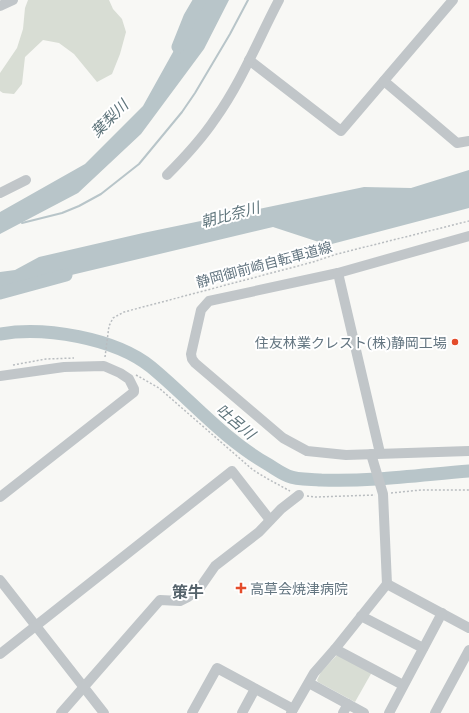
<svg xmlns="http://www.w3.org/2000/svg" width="469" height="713" font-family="'Exo 2','Noto Sans JP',sans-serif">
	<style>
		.green { fill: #d8ddd4 }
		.water { fill: #b8c5c9 }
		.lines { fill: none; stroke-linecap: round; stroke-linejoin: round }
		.stream { stroke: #b8c5c9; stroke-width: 2 }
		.river { stroke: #b8c5c9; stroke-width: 13 }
		.path { stroke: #b9bdc0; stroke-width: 1.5; stroke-dasharray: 2 2; stroke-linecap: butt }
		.minor { stroke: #c1c6c9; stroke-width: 10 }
		.poi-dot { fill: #e44c2a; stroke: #fff; stroke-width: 1.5 }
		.labels { text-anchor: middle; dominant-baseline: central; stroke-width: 4; stroke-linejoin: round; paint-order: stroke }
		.street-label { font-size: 14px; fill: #637580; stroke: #fff }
		.poi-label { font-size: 14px; fill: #637580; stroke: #fff; text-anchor: end }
		.water-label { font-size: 15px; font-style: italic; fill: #5e747b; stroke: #fff }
		.quarter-label { font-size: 16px; font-weight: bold; fill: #55636b; stroke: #fff }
	</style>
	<rect width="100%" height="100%" fill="#f8f8f5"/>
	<g class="green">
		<polygon points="28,0 109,0 113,9 122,19 126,32 120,54 112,74 97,82 74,54 59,43 43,40 25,57 22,84 14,94 3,93 0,91 0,73 17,48 23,29 25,8"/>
		<polygon points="337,655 372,672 355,702 318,682 317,680 321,672"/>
	</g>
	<g class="water">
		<polygon points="202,0 229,0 204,49 141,134 78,193 0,234 0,212 85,164 143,106"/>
		<polygon points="469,170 469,208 328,245 273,227 0,292 0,272 15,270 39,257 143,233 364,187 411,188"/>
	</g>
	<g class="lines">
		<polyline class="stream" points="22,223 62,213 79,206 101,194 139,164 182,112 195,93 230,34 248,0"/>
		<g class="river">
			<polyline points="178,47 190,17 200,0"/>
			<polyline points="0,293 66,275"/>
			<path d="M0 334C44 326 115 338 151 367 191 400 223 439 269 465 275 469 281 473 288 476 297 480 311 479 321 480 370 482 420 475 469 471"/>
		</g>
		<g class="path">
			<polyline points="105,357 109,326 113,318 124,312 313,262 337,254 469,221"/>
			<polyline points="13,365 46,359 74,358"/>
			<polyline points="136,375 159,388 253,470 268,479 290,491"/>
			<polyline points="391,493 421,490 469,490"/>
			<polyline points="307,496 316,497 375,495"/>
		</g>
		<g class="minor">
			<polyline points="0,6 13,0"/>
			<polyline points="249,60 341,131 453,0"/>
			<polyline points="384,81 457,143 469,141"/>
			<path d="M167 175C184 158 201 140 215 119 241 83 258 40 279 0"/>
			<polyline points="0,193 26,180"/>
			<polyline points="469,236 338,273 209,301 201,310 191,354 192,359 195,363 283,438 307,451 346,455 469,451"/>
			<polyline points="338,273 380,453"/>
			<polyline points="0,376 64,367 104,366 120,373 129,379 134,389 134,392 0,497"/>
			<polyline points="371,454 383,494 387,584"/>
			<polyline points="0,580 104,713"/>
			<polyline points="361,616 423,648"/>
			<polyline points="335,649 403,685"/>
			<polyline points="0,654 232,471 270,520"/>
			<polyline points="309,683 364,713"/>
			<polyline points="61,713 160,600 180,601 188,597 199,589 215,566 259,532 281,509 299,495"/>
			<polyline points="192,713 217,668 293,709"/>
			<polyline points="242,713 255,689"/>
			<polyline points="291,713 314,673 335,649 387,584 469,628"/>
			<polyline points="343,713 348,704"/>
			<polyline points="389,713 442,613"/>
			<polyline points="435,713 469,650"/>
		</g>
	</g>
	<g class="poi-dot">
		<circle cx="455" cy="342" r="4"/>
		<path d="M239 582h4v4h4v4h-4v4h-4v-4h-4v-4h4z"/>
	</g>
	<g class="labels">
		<g class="street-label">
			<text transform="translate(264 264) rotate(-15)">静岡御前崎自転車道線</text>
		</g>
		<g class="poi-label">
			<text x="447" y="342">住友林業クレスト(株)静岡工場</text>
			<text x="250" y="588" text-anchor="start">高草会焼津病院</text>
		</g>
		<g class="water-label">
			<text transform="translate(109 118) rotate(-45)">葉梨川</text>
			<text transform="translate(230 214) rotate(-15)">朝比奈川</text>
			<text transform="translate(236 421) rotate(40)">吐呂川</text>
		</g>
		<g class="quarter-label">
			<text x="188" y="591">策牛</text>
		</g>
	</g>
</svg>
